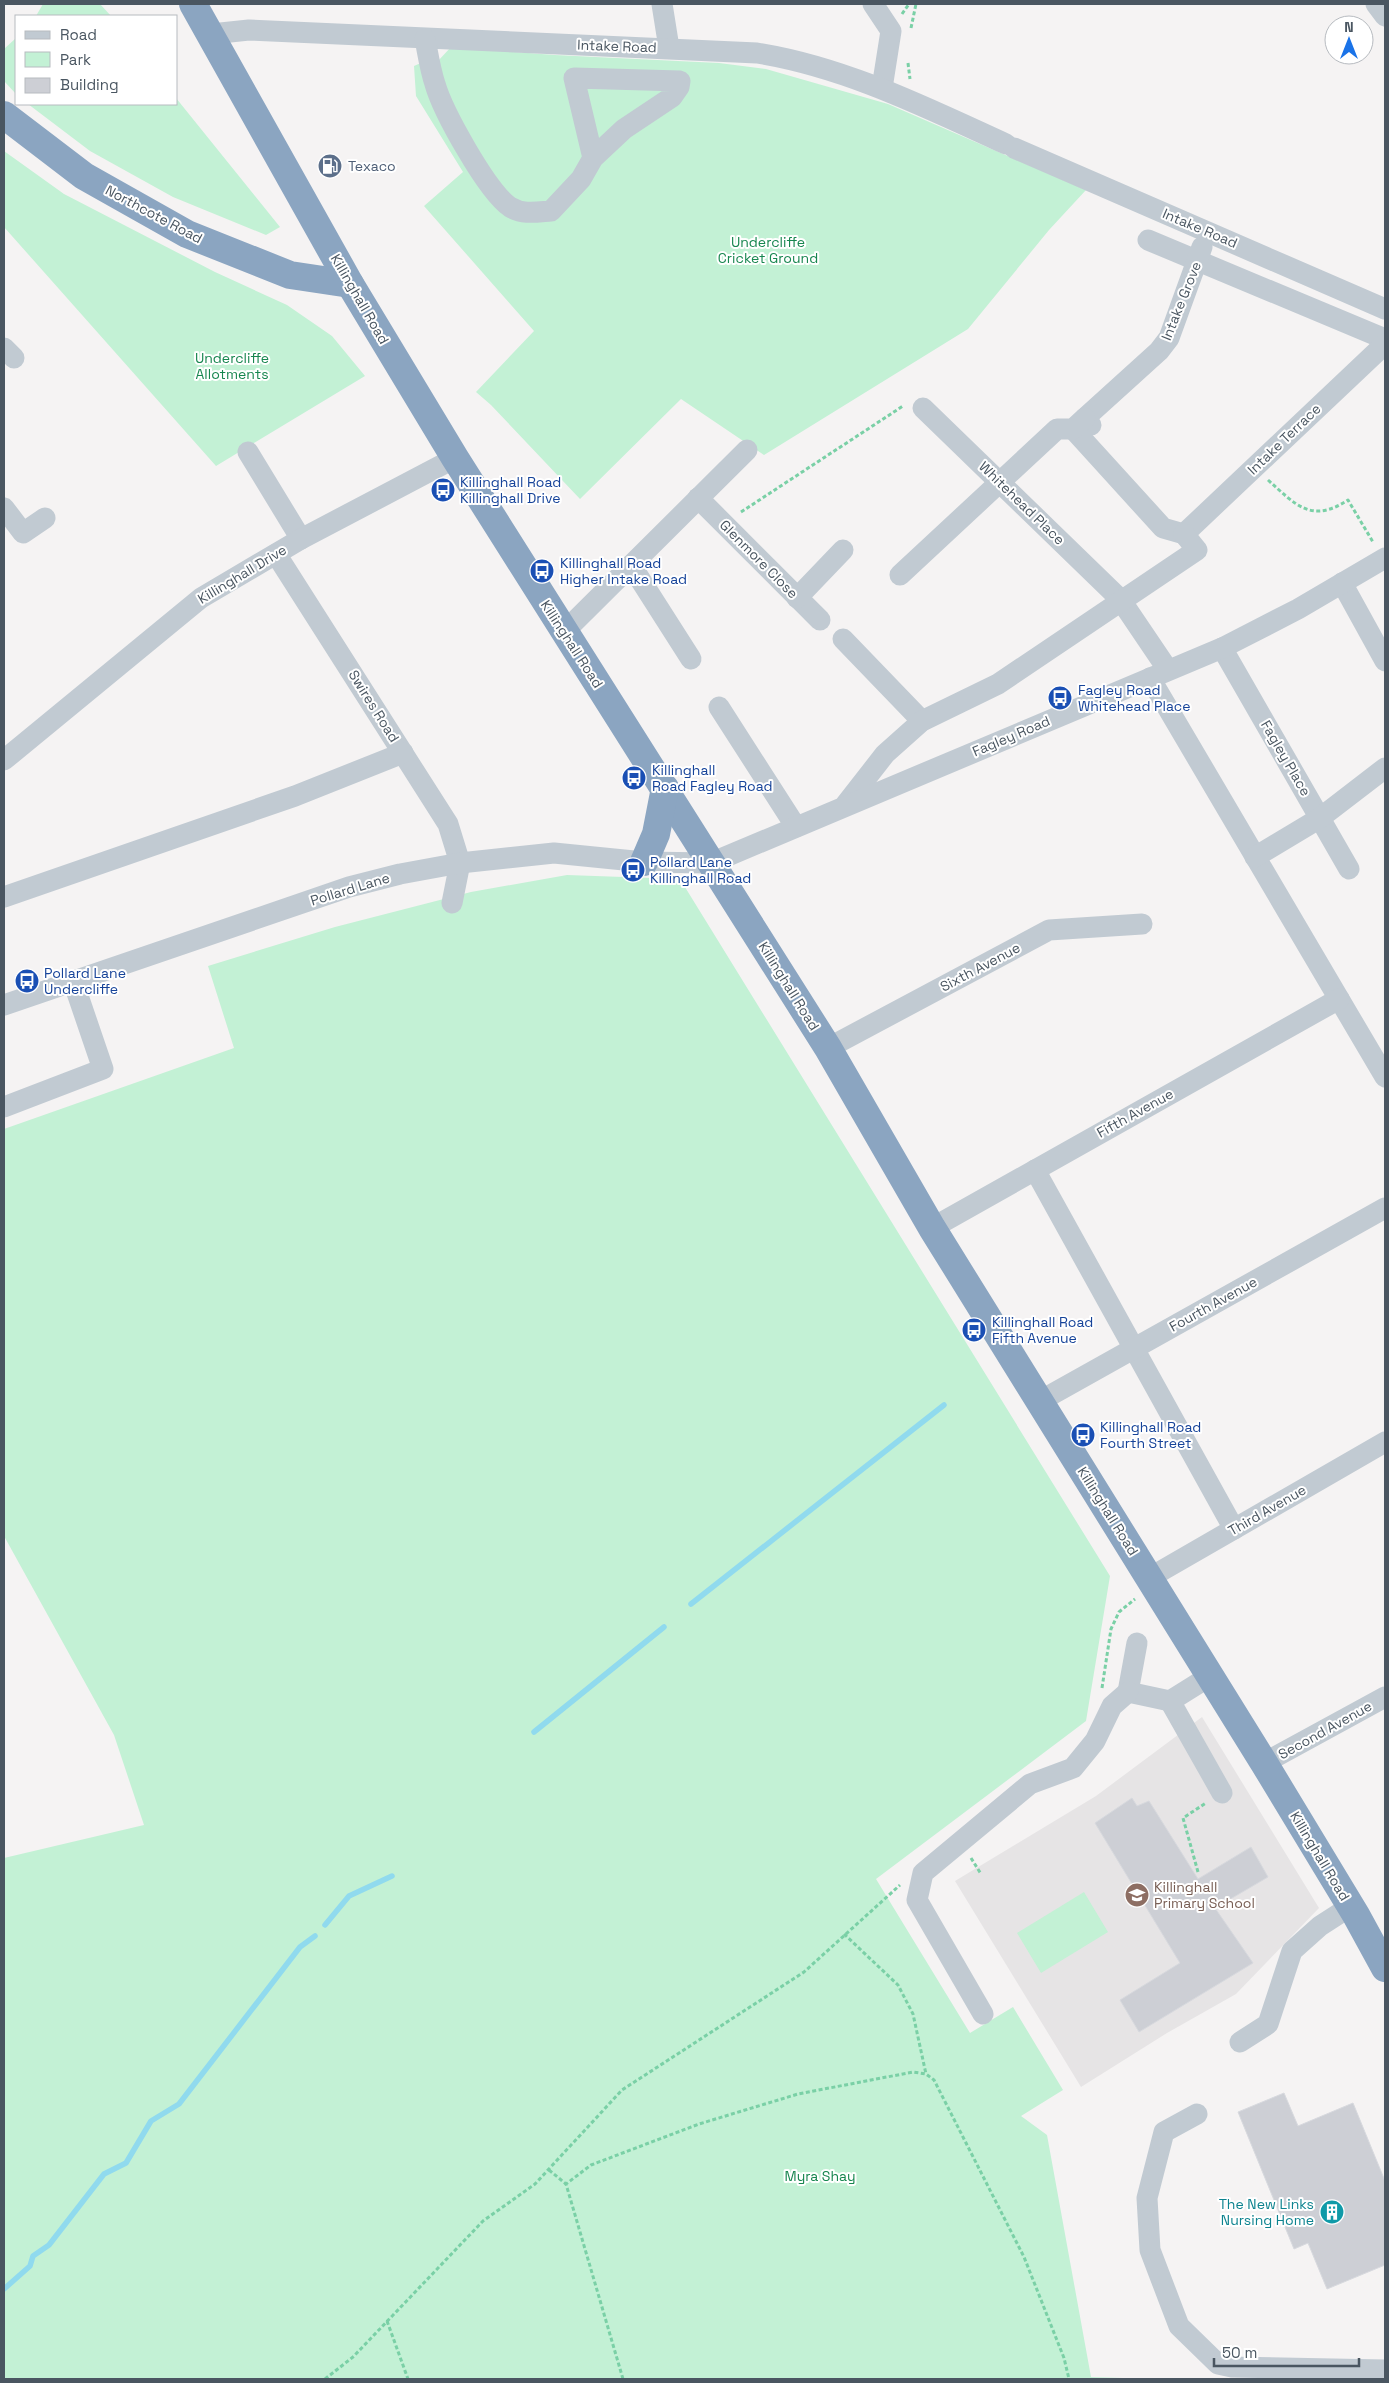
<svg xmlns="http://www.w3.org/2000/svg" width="1389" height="2383" font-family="'Space Grotesk',sans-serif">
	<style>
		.education { fill: #e6e4e5 }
		.green { fill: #c3f1d5 }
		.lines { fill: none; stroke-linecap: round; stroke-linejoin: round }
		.stream { stroke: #90daee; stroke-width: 5.5 }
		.building { fill: #cdcfd5; stroke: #d7d9de }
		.path { stroke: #7ad0a6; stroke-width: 3; stroke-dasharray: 4 2.5; stroke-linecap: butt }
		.minor { stroke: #c1cad2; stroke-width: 21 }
		.highway { stroke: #8ba5c1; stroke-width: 28 }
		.labels { text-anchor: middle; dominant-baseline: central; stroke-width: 4; stroke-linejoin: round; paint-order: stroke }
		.street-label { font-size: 14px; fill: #4a5661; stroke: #fff }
		.service-label { font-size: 14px; fill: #4e5e75; stroke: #fff; text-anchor: start }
		.park-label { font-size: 14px; fill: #17864f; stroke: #fff }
		.transit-label { font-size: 14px; fill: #164399; stroke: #fff; text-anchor: start }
		.education-label { font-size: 14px; fill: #785e54; stroke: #fff; text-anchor: start }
		.culture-label { font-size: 14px; fill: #0d838f; stroke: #fff; text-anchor: end }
	</style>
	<rect width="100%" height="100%" fill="#f5f3f3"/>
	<polygon class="education" points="1202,1717 1319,1908 1236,1994 1167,2033 1081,2087 955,1881 1096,1796"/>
	<g class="green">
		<polygon points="43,4 100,4 111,16 36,16"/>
		<polygon points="16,38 16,94 4,81 4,49"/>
		<polygon points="451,47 555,55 719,63 766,69 888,104 1086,190 1049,230 968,329 764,455 681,399 580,499 491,405 476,392 534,331 424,206 463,172 416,96 414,66 423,62 438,61"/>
		<polygon points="176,98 280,227 266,235 173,197 90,151 28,104 176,104"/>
		<polygon points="4,151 64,194 215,272 287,305 332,336 365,376 216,466 4,227"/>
		<polygon points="567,875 680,879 1110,1576 1086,1721 876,1879 970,2033 1013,2007 1063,2090 1021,2116 1047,2135 1091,2377 1155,2379 4,2379 4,1858 144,1825 114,1735 4,1536 4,1129 234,1048 208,966 335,927 471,892"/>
		<polygon points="1084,1892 1108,1932 1041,1973 1017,1933"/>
	</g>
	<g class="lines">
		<g class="stream">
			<polyline points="691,1604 944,1405"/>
			<polyline points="534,1732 664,1627"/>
			<polyline points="325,1925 349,1896 392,1876"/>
			<polyline points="4,2289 30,2266 33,2256 49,2245 104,2174 126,2163 151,2121 179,2104 300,1947 315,1936"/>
		</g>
	</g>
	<g class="building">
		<polygon points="1132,1798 1137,1806 1149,1801 1198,1879 1251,1847 1268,1877 1215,1908 1253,1963 1139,2032 1120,2000 1180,1963 1095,1823"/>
		<polygon points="1284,2093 1298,2126 1353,2103 1385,2181 1385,2265 1327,2289 1308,2243 1294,2249 1238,2112"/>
	</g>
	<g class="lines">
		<g class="path">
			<polyline points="902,14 909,4"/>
			<polyline points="911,28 916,4"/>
			<polyline points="908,63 910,79"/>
			<path d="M1268 480C1296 505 1311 524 1348 500L1373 542"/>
			<polyline points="741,512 903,406"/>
			<polyline points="1102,1688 1111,1629 1119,1612 1135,1599"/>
			<polyline points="971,1858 981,1874"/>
			<polyline points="1198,1872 1183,1818 1206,1803"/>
			<polyline points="844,1934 898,1985 913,2014 926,2074"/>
			<polyline points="549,2170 566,2184"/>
			<polyline points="387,2321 408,2379"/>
			<polyline points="325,2379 353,2357 483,2221 535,2184 622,2090 804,1972 900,1885"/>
			<polyline points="623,2379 566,2184 591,2165 699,2124 798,2094 913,2072 926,2074 934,2080 1024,2257 1064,2358 1069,2379"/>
		</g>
		<g class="minor">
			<polyline points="662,4 669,48"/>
			<polyline points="873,4 891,31 882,88"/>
			<polyline points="1376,4 1385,16"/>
			<path d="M211 34 249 30 757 53C845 67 925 107 1006 144"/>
			<path d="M425 39C428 54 430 69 435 84 443 112 487 191 510 207 523 215 537 212 551 211L581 179 593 158 624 129 672 97 679 87 680 81 574 78 593 158"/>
			<polyline points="1014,148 1385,309"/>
			<polyline points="1148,240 1385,339"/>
			<polyline points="4,348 14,358"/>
			<polyline points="923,408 1120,599 1168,670"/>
			<polyline points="1091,425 1085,418 1159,351 1169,338 1202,247"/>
			<polyline points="1073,429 1163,528 1184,534"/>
			<polyline points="248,452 301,539"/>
			<polyline points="698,498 820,620"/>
			<polyline points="4,508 23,533 45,518"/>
			<polyline points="1184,534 1385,344"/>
			<polyline points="276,554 448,824 460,863 452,903"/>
			<polyline points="631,565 691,659"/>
			<polyline points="900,575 1057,429 1073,429 1085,418"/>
			<polyline points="1342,583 1385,661"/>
			<polyline points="797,598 843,550"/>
			<polyline points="564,632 747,450"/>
			<polyline points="843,639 922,721"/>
			<polyline points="1222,648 1349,869"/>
			<polyline points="1150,678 1385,1077"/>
			<polyline points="719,707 796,827"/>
			<polyline points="4,760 201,598 301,539 455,458"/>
			<polyline points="846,804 885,754 922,721 998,684 1197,550 1184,534"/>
			<polyline points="1255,857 1320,818 1385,768"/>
			<polyline points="4,897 295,796 403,753"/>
			<polyline points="4,1005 349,887 400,874 460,863 554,853 644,862 711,863 1222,648 1298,609 1385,558"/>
			<polyline points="828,1048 1049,930 1142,924"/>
			<polyline points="4,1107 103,1069 73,981"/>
			<polyline points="1035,1170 1234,1529"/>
			<polyline points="932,1228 1339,999"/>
			<polyline points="1040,1401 1385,1208"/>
			<polyline points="1149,1578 1385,1442"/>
			<polyline points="1137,1643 1128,1692 1170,1701"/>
			<polyline points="1210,1676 1170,1701 1222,1793"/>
			<polyline points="1264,1763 1385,1697"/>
			<polyline points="983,2014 917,1900 923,1873 1030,1784 1073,1768 1095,1741 1112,1706 1128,1692"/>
			<polyline points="1240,2042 1268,2024 1292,1951 1320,1926 1351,1906"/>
			<polyline points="1197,2114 1164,2132 1147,2198 1150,2250 1179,2326 1218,2364 1232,2367 1385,2370"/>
		</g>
		<g class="highway">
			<polyline points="193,4 350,284 455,458 828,1048 932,1228 1264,1763 1356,1915 1385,1968"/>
			<polyline points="4,115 84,176 187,234 290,275 350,284"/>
			<polyline points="644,862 656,834 665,788"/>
		</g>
	</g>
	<defs>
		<symbol id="fuel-disc" viewBox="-11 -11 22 22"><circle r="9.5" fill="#5c6f8a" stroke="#fff"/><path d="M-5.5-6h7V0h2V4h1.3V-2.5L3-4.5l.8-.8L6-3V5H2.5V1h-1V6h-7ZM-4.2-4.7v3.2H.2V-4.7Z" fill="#fff"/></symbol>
		<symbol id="bus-disc" viewBox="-11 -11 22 22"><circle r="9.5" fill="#1a4fb4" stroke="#fff"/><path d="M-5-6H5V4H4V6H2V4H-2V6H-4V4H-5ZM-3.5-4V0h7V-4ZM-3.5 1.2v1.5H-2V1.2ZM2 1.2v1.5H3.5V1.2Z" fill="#fff"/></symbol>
		<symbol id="school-disc" viewBox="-11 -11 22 22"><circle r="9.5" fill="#8d6e63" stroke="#fff"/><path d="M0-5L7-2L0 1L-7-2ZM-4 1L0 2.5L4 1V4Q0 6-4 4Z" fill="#fff"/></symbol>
		<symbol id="building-disc" viewBox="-11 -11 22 22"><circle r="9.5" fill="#0f9aa8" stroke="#fff"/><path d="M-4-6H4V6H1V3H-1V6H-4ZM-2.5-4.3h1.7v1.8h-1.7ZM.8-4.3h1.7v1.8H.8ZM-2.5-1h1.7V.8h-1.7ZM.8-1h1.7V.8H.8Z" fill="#fff"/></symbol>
	</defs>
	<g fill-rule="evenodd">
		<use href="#fuel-disc" x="316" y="152" width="28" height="28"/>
		<use href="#bus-disc" x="429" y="476" width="28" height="28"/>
		<use href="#bus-disc" x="528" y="557" width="28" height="28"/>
		<use href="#bus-disc" x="1046" y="684" width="28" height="28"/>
		<use href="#bus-disc" x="620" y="764" width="28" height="28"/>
		<use href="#bus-disc" x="619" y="856" width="28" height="28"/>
		<use href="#bus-disc" x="13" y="967" width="28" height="28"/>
		<use href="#bus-disc" x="960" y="1316" width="28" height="28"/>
		<use href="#bus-disc" x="1069" y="1421" width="28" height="28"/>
		<use href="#school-disc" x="1123" y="1881" width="28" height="28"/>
		<use href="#building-disc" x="1318" y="2198" width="28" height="28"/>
	</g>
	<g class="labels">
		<g class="street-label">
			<text transform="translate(617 46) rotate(2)">Intake Road</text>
			<text transform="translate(154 214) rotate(28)">Northcote Road</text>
			<text transform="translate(1200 228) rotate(23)">Intake Road</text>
			<text transform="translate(360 299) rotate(60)">Killinghall Road</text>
			<text transform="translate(1181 301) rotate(-68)">Intake Grove</text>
			<text transform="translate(1284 439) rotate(-44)">Intake Terrace</text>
			<text transform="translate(1022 503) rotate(44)">Whitehead Place</text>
			<text transform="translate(759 559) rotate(45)">Glenmore Close</text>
			<text transform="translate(242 574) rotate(-31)">Killinghall Drive</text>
			<text transform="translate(572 644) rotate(57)">Killinghall Road</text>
			<text transform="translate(374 706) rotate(58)">Swires Road</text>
			<text transform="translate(1011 736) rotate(-23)">Fagley Road</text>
			<text transform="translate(1286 758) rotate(60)">Fagley Place</text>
			<text transform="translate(350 889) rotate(-17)">Pollard Lane</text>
			<text transform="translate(980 967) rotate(-28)">Sixth Avenue</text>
			<text transform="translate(789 986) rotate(58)">Killinghall Road</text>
			<text transform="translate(1135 1113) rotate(-29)">Fifth Avenue</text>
			<text transform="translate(1213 1304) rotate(-29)">Fourth Avenue</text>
			<text transform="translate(1267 1510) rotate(-30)">Third Avenue</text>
			<text transform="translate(1108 1511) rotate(58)">Killinghall Road</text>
			<text transform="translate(1325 1730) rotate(-29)">Second Avenue</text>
			<text transform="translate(1320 1856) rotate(59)">Killinghall Road</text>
		</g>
		<g class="service-label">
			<text x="348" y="166">Texaco</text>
		</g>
		<g class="park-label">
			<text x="768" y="242">Undercliffe<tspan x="768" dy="16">Cricket Ground</tspan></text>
			<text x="232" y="358">Undercliffe<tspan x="232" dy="16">Allotments</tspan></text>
			<text x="820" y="2176">Myra Shay</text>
		</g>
		<g class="transit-label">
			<text x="460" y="482">Killinghall Road<tspan x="460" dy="16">Killinghall Drive</tspan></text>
			<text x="560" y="563">Killinghall Road<tspan x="560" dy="16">Higher Intake Road</tspan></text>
			<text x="1078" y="690">Fagley Road<tspan x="1078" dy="16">Whitehead Place</tspan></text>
			<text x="652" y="770">Killinghall<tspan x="652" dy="16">Road Fagley Road</tspan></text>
			<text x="650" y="862">Pollard Lane<tspan x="650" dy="16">Killinghall Road</tspan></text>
			<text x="44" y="973">Pollard Lane<tspan x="44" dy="16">Undercliffe</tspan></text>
			<text x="992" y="1322">Killinghall Road<tspan x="992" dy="16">Fifth Avenue</tspan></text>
			<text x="1100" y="1427">Killinghall Road<tspan x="1100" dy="16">Fourth Street</tspan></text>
		</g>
		<g class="education-label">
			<text x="1154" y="1887">Killinghall<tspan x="1154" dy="16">Primary School</tspan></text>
		</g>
		<g class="culture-label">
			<text x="1314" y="2204">The New Links<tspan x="1314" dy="16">Nursing Home</tspan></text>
		</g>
	</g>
	<rect width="1389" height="2383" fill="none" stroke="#4a5661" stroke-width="10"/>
	<rect x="15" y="15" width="162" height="90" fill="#ffffff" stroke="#b7bbc0"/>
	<rect x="25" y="31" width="25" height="8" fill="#c1cad2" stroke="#b7bbc0"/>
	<text x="60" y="40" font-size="15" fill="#4a5661">Road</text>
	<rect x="25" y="52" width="25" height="15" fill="#c3f1d5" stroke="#b7bbc0"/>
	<text x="60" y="65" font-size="15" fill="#4a5661">Park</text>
	<rect x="25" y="78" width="25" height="15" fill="#cdcfd5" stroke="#b7bbc0"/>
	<text x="60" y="90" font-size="15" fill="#4a5661">Building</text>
	<g transform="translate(1349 40)"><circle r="24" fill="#ffffff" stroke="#b7bbc0"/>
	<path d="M0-4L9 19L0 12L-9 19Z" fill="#1a73e8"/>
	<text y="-8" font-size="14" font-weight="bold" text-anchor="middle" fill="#4a5661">N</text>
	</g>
	<path d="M1214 2358v8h145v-8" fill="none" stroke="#4a5661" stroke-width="2.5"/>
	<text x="1222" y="2358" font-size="15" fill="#4a5661" stroke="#ffffff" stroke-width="4" paint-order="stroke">50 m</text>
</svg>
